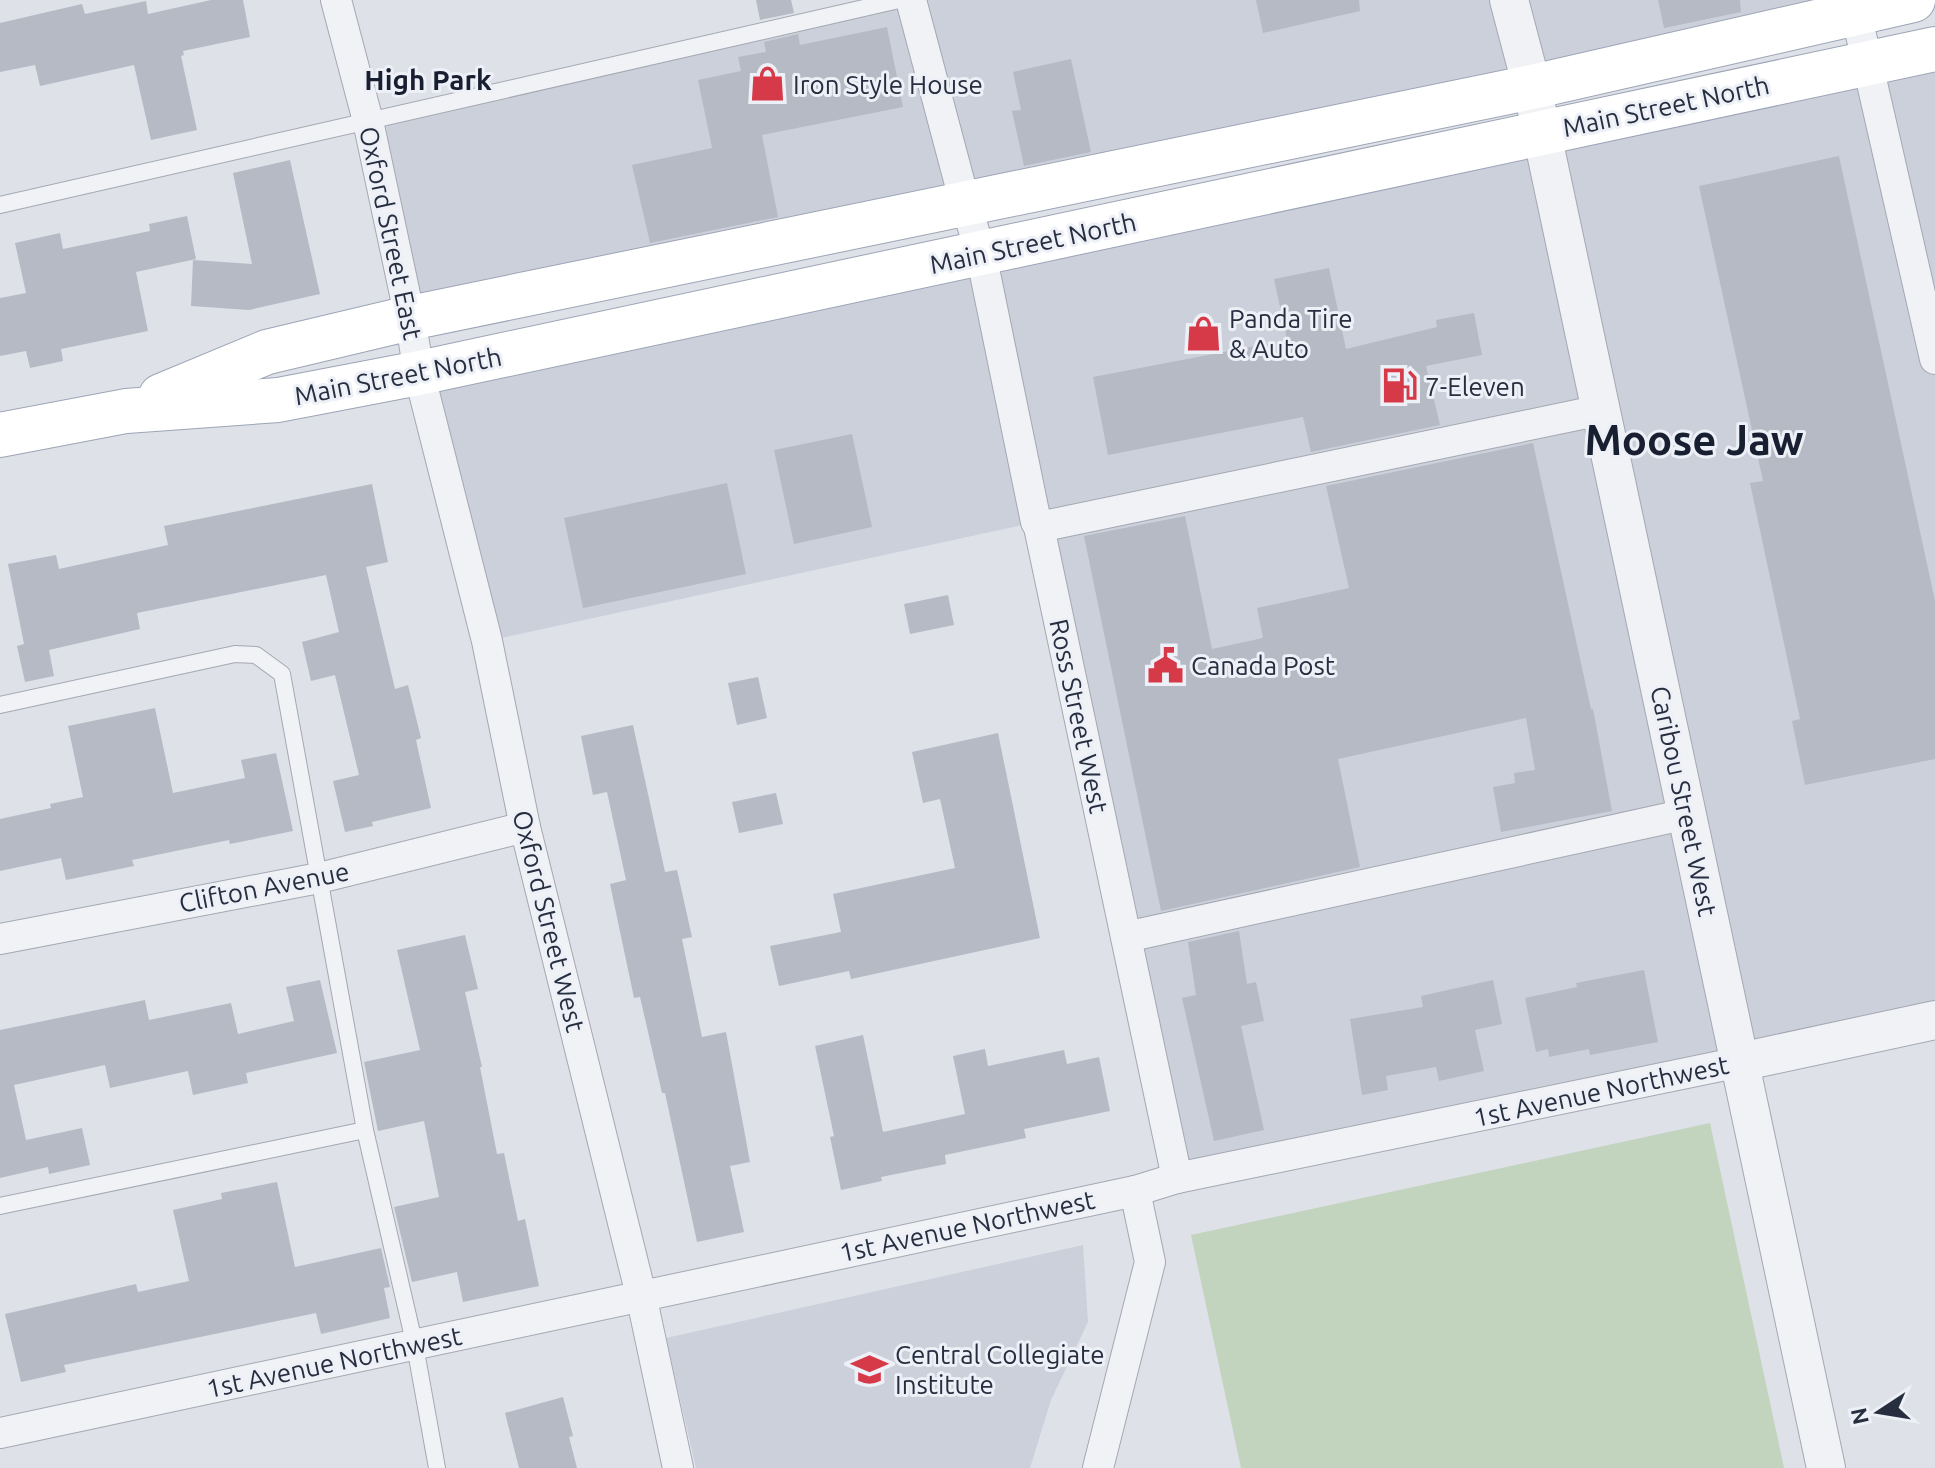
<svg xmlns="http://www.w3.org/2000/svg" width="1935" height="1468" font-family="Ubuntu,sans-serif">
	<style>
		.built { fill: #ccd0db }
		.green { fill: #c2d3be }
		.building { fill: #b5bac5 }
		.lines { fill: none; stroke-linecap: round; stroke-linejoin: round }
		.service-casing { stroke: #a3a8b2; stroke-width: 18 }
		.minor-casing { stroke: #a3a8b2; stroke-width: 32 }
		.tertiary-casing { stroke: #a3a8b2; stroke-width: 40 }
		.primary-casing { stroke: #9ca5b5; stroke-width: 46 }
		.service { stroke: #f1f2f6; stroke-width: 16 }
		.minor { stroke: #f1f2f6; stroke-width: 30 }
		.tertiary { stroke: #f1f2f6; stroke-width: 38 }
		.primary { stroke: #fff; stroke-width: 44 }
		.labels { text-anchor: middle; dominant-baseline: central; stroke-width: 6; stroke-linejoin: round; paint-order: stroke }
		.poi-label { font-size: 26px; fill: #262e40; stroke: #edf0f6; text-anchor: start }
		.street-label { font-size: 26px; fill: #262e40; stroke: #edf0f6 }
		.neighbourhood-label { font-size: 28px; font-weight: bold; fill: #181f31; stroke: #edf0f6 }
		.town-label { font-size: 42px; font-weight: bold; fill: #181f31; stroke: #edf0f6 }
	</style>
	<rect width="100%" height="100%" fill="#dee1e8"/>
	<g class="built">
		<polygon points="899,0 1913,0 410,318 368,121"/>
		<polygon points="1935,49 1935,1020 1177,1178 1036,522 487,641 419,373"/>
		<polygon points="1083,1245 1088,1322 1051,1400 1030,1468 696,1468 666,1338"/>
	</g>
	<polygon class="green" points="1710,1123 1784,1468 1241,1468 1191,1235"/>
	<g class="building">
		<polygon points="211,0 243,0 250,37 183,51 184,55 181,56 197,130 151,140 134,65 40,86 35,65 0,72 0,23 82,4 85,14 146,1 148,14"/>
		<polygon points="756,0 791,0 794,13 760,20"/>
		<polygon points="1256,0 1359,0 1360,11 1263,33"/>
		<polygon points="1658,0 1740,0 1741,12 1664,28"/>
		<polygon points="887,27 903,107 762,135 778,217 650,243 632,165 712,148 698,80 741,71 738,57 766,52 764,42 798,34 800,45"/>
		<polygon points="1071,59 1091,152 1024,166 1012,111 1021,110 1013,72"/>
		<polygon points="1839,156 1935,601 1935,759 1805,785 1792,721 1800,719 1750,483 1763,481 1699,186"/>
		<polygon points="290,160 320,294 249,310 191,306 193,260 252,264 233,173"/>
		<polygon points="187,216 196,259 136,272 148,331 61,349 63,361 30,368 26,351 0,356 0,298 26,293 15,243 60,233 63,249 150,231 149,224"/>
		<polygon points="1329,268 1346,349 1437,327 1436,320 1474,313 1482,355 1426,366 1440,425 1311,452 1303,417 1108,455 1093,377 1287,340 1274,279"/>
		<polygon points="852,434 872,527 794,544 774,450"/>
		<polygon points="1533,443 1591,709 1593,709 1612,811 1501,832 1493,787 1515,783 1514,773 1535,770 1526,718 1338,759 1360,867 1161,911 1084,536 1185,516 1212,649 1263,638 1257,608 1349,588 1326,486"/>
		<polygon points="727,483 746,574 583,608 564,518"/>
		<polygon points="372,484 388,562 366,567 395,689 408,685 421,738 416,740 431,808 372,822 373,826 345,832 333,781 359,775 335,675 311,681 302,642 339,632 326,575 137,613 140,629 49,650 54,676 25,682 17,646 24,644 8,564 56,555 59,569 168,545 164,526"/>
		<polygon points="948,595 954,625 910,634 904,604"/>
		<polygon points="758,677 767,718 737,725 728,683"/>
		<polygon points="155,708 173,793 245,778 241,760 276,753 293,831 230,844 229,840 132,860 134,866 66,880 61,858 0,871 0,819 51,808 50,804 83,797 68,726"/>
		<polygon points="633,725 665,872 677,870 692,937 682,939 702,1037 726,1032 750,1162 730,1166 744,1232 697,1242 665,1093 662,1093 640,997 634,998 610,884 626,880 607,792 593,795 581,736"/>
		<polygon points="998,733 1040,938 851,979 849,971 779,986 770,946 841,932 833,894 955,868 940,799 923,803 912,752"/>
		<polygon points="776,793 783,824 739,833 732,802"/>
		<polygon points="1239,931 1247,984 1256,982 1264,1021 1241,1026 1264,1130 1214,1141 1182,998 1196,995 1188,942"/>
		<polygon points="465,935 478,989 465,992 482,1067 480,1067 497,1154 504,1153 518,1221 525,1219 539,1286 463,1302 457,1272 412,1282 394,1207 439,1197 424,1121 378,1131 364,1062 420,1050 397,950"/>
		<polygon points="1644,970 1658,1042 1590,1055 1589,1049 1549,1057 1548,1049 1536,1052 1525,998 1577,987 1576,983"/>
		<polygon points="320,980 337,1053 246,1073 248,1083 193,1095 188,1071 110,1088 105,1065 14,1085 26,1140 82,1128 90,1165 49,1174 48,1167 0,1178 0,1030 145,1000 149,1020 231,1003 238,1034 294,1021 286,987"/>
		<polygon points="1493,980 1502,1024 1475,1030 1484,1071 1439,1081 1436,1067 1386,1076 1388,1090 1362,1095 1350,1019 1423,1007 1421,996"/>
		<polygon points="863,1035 883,1132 965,1114 953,1056 985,1049 988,1066 1064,1050 1067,1064 1099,1057 1110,1111 1024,1129 1026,1138 945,1155 946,1164 881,1177 882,1181 841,1190 830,1137 834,1136 815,1046"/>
		<polygon points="277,1182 295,1267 381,1248 390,1287 384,1288 390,1318 321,1334 316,1313 64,1365 66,1372 21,1382 5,1314 136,1284 138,1292 189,1281 173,1210 222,1199 221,1193"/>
		<polygon points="563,1397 573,1436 569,1437 577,1468 519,1468 505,1413"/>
	</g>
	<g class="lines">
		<defs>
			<g id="service">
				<polyline points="0,205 899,0"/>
				<polyline points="0,705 235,654 256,655 282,674 365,1130 415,1346 437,1468"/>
				<polyline points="0,1206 365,1130"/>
			</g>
			<g id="minor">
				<polyline points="336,0 368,121 410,318 419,373 487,641 525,827 641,1295 678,1468"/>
				<polyline points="911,0 961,188 981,254 1036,522 1039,527 1177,1178"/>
				<polyline points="1853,0 1935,359"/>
				<polyline points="1039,527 1601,410"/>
				<polyline points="1126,937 1687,814"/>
				<polyline points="0,939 319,878 525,827"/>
				<polyline points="0,1433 1135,1191 1177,1178 1740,1062"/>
				<polyline points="1098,1468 1150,1262 1135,1191"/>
			</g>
			<g id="tertiary">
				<polyline points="1509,0 1532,87 1826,1468"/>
				<polyline points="1740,1062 1935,1020"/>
			</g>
			<g id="primary">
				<polyline points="161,396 267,352 410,318 1532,87 1913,0"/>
				<polyline points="0,435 126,411 278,400 419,373 1935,49"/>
			</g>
		</defs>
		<use href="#service" class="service-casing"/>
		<use href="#minor" class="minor-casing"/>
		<use href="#tertiary" class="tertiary-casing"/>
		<use href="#primary" class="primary-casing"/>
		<use href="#service" class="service"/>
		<use href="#minor" class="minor"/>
		<use href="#tertiary" class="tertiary"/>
		<use href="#primary" class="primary"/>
	</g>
	<defs>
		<symbol id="shop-bare" viewBox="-9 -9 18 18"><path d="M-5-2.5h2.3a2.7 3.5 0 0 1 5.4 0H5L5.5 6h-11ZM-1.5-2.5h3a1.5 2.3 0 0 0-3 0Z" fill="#d63a48" stroke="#edf0f6" stroke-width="2.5" paint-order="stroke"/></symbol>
		<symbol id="fuel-bare" viewBox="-9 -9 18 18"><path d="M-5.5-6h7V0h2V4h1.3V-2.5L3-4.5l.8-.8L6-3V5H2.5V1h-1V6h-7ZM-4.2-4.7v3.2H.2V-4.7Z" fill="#d63a48" stroke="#edf0f6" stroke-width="2.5" paint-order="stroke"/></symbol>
		<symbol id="civic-bare" viewBox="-9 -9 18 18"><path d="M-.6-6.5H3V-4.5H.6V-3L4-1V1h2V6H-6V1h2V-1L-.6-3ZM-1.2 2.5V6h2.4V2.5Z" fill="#d63a48" stroke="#edf0f6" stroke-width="2.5" paint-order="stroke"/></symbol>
		<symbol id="school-bare" viewBox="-9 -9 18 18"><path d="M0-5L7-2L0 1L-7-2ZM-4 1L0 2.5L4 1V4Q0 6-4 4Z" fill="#d63a48" stroke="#edf0f6" stroke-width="2.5" paint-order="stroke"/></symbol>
	</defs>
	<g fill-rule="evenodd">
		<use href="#shop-bare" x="742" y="58" width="51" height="51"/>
		<use href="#shop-bare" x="1178" y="308" width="51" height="51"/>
		<use href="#fuel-bare" x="1374" y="360" width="51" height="51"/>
		<use href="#civic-bare" x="1140" y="640" width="51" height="51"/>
		<use href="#school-bare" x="844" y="1344" width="51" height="51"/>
	</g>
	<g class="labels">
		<g class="poi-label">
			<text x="793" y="84">Iron Style House</text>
			<text x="1229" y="318">Panda Tire<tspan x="1229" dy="30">&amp; Auto</tspan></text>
			<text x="1425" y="386">7-Eleven</text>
			<text x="1191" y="665">Canada Post</text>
			<text x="895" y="1354">Central Collegiate<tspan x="895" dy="30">Institute</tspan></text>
		</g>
		<g class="street-label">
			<text transform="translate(1666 106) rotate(-12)">Main Street North</text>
			<text transform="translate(391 233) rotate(78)">Oxford Street East</text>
			<text transform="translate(1033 243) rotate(-12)">Main Street North</text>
			<text transform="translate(398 376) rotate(-11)">Main Street North</text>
			<text transform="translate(1079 716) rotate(78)">Ross Street West</text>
			<text transform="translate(1684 801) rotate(78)">Caribou Street West</text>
			<text transform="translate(264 887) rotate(-11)">Clifton Avenue</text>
			<text transform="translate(549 921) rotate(76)">Oxford Street West</text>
			<text transform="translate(1601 1091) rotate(-12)">1st Avenue Northwest</text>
			<text transform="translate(967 1226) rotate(-12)">1st Avenue Northwest</text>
			<text transform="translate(334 1362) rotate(-12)">1st Avenue Northwest</text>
		</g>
		<g class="neighbourhood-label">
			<text x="428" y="79">High Park</text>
		</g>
		<g class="town-label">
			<text x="1694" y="439">Moose Jaw</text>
		</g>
	</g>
	<g transform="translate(1879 1412) rotate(258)" stroke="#edf0f6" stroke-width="6" paint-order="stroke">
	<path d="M0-6L14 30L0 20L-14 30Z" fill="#262e40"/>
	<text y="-12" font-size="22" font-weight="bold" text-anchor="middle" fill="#262e40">N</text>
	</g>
</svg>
